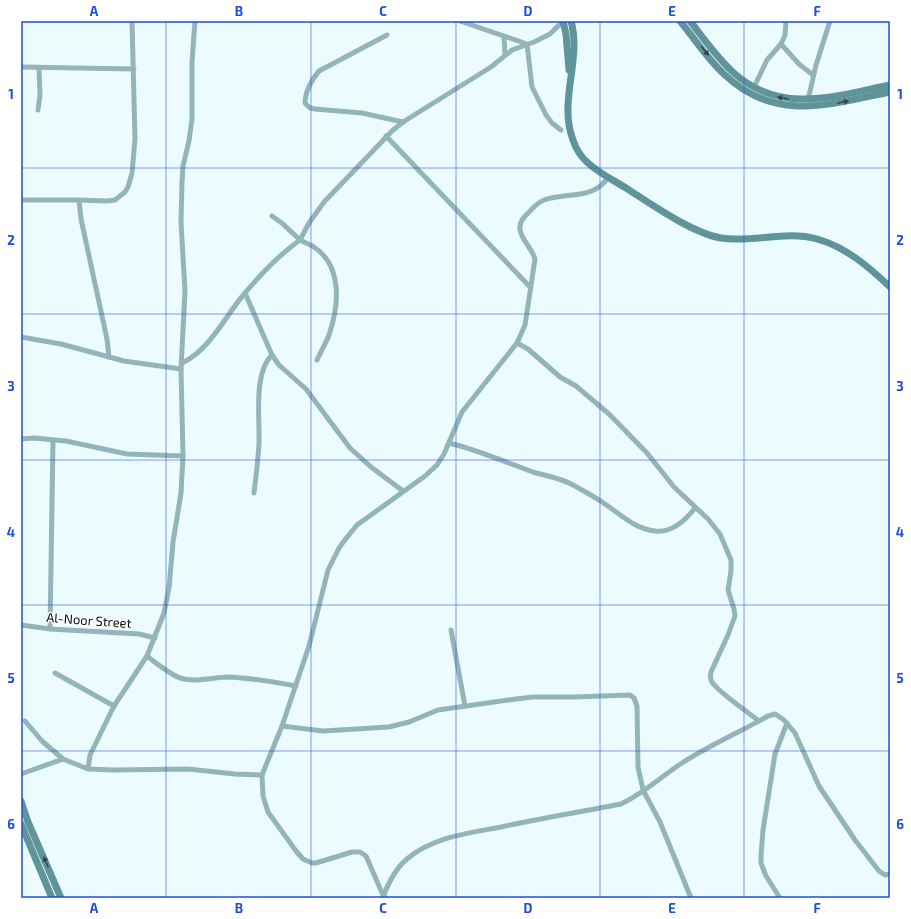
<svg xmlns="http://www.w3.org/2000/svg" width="911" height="919" font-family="'Exo 2',sans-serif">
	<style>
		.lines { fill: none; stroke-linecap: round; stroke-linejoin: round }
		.street { stroke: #93b5ba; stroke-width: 5 }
		.secondary { stroke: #60949b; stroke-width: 7 }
		.oneway { fill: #2f4a4e }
		.grid { fill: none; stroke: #1d4ed8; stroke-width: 1; stroke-opacity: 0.55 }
		.labels { text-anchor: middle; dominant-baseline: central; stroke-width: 3; stroke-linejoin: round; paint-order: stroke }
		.street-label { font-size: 13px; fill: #070e0f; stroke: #fff }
		.neatline { fill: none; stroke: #1d4ed8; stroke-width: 1.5 }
		.grid-label { font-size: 13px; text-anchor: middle; font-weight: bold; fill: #1d4ed8 }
	</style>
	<rect width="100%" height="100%" fill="#ecfcfe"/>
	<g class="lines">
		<g class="street">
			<polyline points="460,21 527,44 532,87 546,115 552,123 561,130"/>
			<path d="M387 35 319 71C312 79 305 92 305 103L310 108 315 109 362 113 403 122"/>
			<polyline points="504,37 505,55"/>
			<polyline points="781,44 785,35 786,21"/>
			<polyline points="21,67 134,69"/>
			<polyline points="754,87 767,60 781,44 799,64 813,75"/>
			<polyline points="808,100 816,65 830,21"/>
			<polyline points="38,110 40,95 39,68"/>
			<polyline points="386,136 531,288"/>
			<polyline points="21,200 79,200 107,201 115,200 125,192 128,187 132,173 135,139 132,21"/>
			<polyline points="79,200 81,219 107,339 109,357"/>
			<polyline points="272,216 283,224 300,240 309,223 324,202 392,131 403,122 491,67 512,50 534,42 550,34 563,21"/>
			<path d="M245 293 272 355C253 373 260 419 259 444 258 460 256 477 254 493"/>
			<polyline points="21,337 61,344 124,361 181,369"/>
			<path d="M517 343 528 349 560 377 576 386 609 414 647 453 674 487 708 519 720 534 731 560V571L728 590 734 609 735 616 728 635 711 672C710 676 710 679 712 682 718 692 748 712 759 721"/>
			<polyline points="272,355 279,365 306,389 350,448 371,467 403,491"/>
			<path d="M182 363C210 350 225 316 245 293 261 274 280 254 300 240 304 242 309 244 314 247 343 266 339 306 329 335 326 343 321 351 317 360"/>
			<polyline points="21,439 34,438 66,441 127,454 183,456"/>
			<path d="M449 443C478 450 505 462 533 472 546 476 561 478 573 485 584 491 595 497 605 504 620 514 635 529 655 531 672 533 685 521 695 508"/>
			<polyline points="21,625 50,629 139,634 155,638"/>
			<polyline points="50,629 53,440"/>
			<polyline points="451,630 465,706"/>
			<path d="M147 656C157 664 168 673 180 678 196 683 213 677 229 677 252 678 274 682 296 686"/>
			<polyline points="55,673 114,706"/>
			<polyline points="25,721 42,741 63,759"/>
			<polyline points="282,726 323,731 389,727 409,722 438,710 516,699 533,697 574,697 630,695 634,698 637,706 638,767 643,790 660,822 691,898"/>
			<polyline points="88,769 90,755 114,706 147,656 164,613 169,588 173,542 181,493 183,456 181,369 185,291 181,222 182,182 183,166 189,141 192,119 192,62 195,21"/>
			<polyline points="21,774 63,759 88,769 114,770 188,769 235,774 262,775"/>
			<path d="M383 897C388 884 396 868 407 859 433 837 469 833 501 827 541 818 581 812 621 804 643 794 662 776 682 763 710 745 740 732 768 716L775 714 784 720 795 733 819 786 855 840 879 871 885 875 890 874"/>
			<path d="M386 898 383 895 366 856 360 852H352L316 863H312L303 859 296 851 268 812 263 796 262 775 282 726 309 646 328 570 339 548 344 541 357 525 425 476 437 465 444 454 462 412 517 343 525 325 535 259C532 248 521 240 520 229 519 222 524 217 528 213 533 208 538 202 544 200 566 192 595 200 608 177"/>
			<polyline points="780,898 766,876 761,863 761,856 763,830 775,754 787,723"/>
		</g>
		<g class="secondary">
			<polyline points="563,21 566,34 569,70"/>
			<path d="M571 21C582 60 558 101 573 140 576 149 581 157 588 163 599 173 613 180 626 188 651 204 692 233 721 238 753 243 786 230 817 239 846 247 869 267 890 287"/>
			<path d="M680 21C695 39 708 60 725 75 776 123 830 104 890 92"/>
			<path d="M690 21C704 39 718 59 735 74 782 115 836 96 890 85"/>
			<polyline points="21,801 28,822 61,898"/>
			<polyline points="21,824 52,898"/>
		</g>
	</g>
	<defs><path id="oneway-solid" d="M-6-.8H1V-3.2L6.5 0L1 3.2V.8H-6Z"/></defs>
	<g class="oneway">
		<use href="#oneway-solid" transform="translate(705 51) rotate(51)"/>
		<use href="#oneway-solid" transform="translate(783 98) rotate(-168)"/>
		<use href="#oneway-solid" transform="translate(843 102) rotate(-12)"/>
		<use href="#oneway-solid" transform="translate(46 862) rotate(-114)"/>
	</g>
	<path class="grid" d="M166 21V898M311 21V898M456 21V898M600 21V898M744 21V898M21 168H890M21 314H890M21 460H890M21 605H890M21 751H890"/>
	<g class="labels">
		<g class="street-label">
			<text transform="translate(89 620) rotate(4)">Al-Noor Street</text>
		</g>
	</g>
	<rect width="911" height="919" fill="none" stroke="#ffffff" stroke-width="44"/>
	<rect x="22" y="22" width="867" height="875" class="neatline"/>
	<g class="grid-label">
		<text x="94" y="16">A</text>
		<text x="239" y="16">B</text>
		<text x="383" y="16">C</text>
		<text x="528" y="16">D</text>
		<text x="672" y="16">E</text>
		<text x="817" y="16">F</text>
		<text x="11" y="99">1</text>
		<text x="900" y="99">1</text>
		<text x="11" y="245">2</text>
		<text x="900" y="245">2</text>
		<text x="11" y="391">3</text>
		<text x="900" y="391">3</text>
		<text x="11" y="537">4</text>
		<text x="900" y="537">4</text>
		<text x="11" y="683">5</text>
		<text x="900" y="683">5</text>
		<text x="11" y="829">6</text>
		<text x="900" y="829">6</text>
		<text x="94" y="913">A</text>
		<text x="239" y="913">B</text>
		<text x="383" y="913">C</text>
		<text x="528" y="913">D</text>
		<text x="672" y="913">E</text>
		<text x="817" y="913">F</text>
	</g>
</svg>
